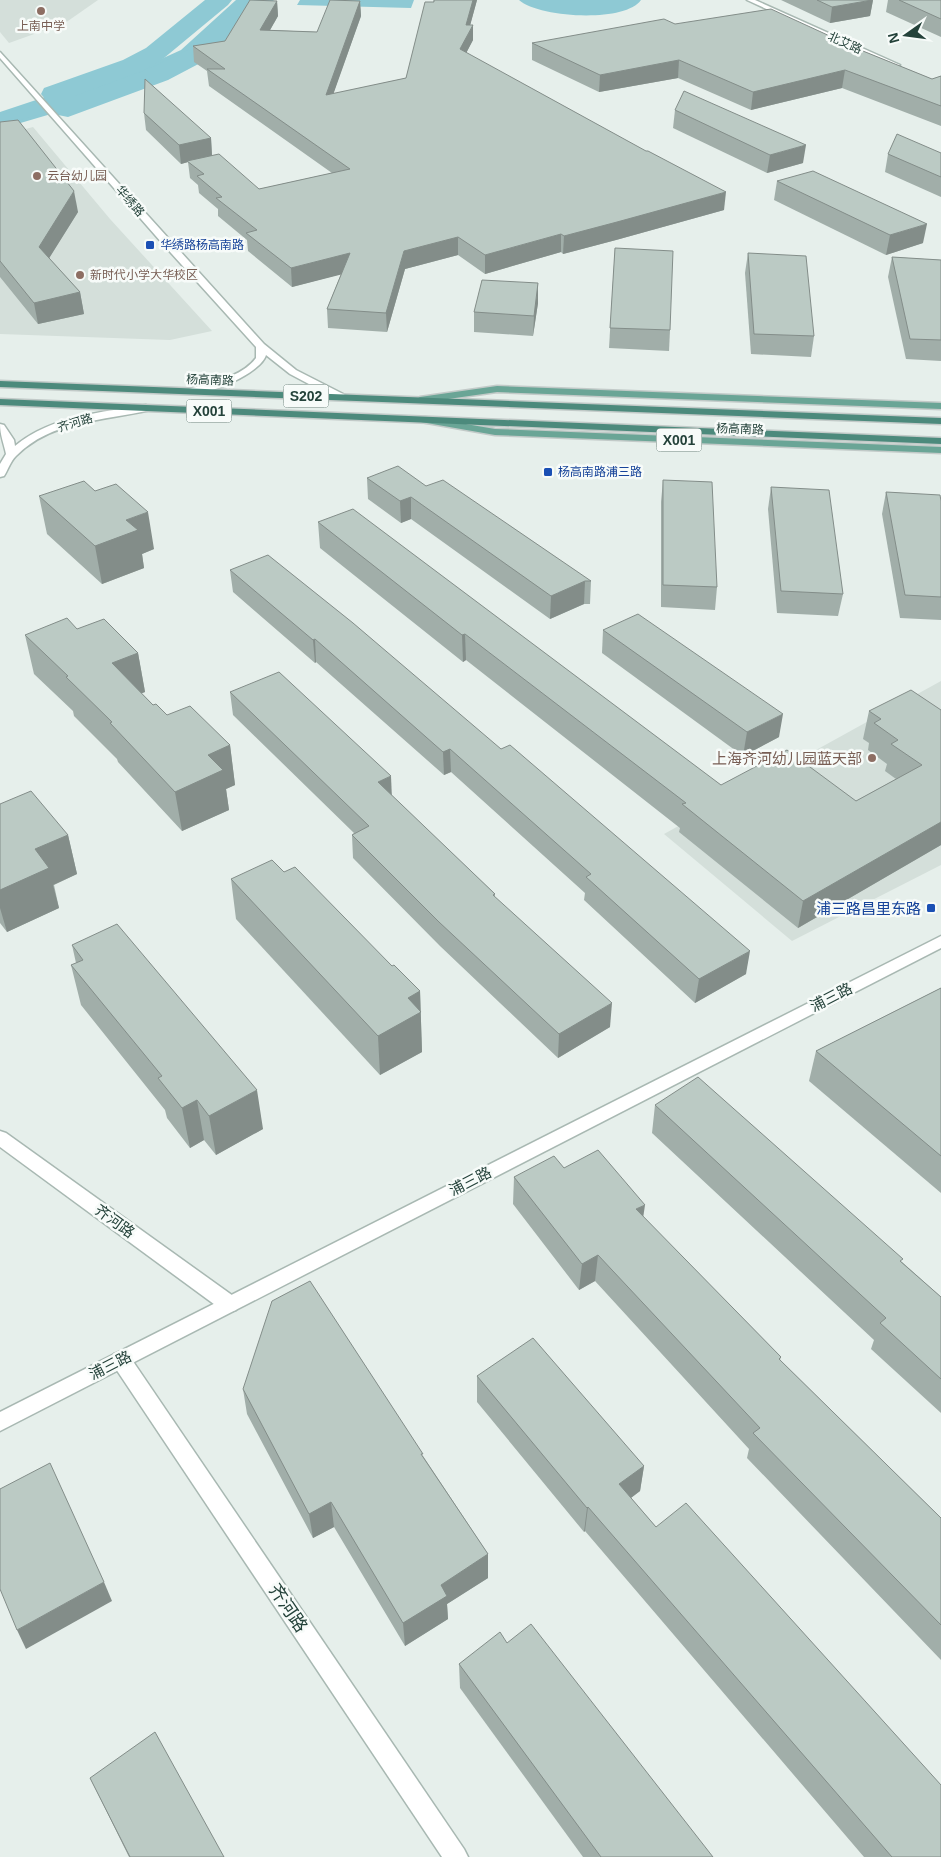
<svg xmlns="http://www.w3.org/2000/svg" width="941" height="1857" font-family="Arial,'Noto Sans SC',sans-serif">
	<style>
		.built { fill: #d4dfda }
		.water { fill: #8ec9d4 }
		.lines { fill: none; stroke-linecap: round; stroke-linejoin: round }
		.canal { fill: #8ec9d4; fill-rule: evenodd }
		.river { fill: #8ec9d4; fill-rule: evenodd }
		.minor-casing { stroke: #a8b8b2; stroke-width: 3 }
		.tertiary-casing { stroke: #a8b8b2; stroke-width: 3 }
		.primary-casing { stroke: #c2cac8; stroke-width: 3 }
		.trunk-casing { stroke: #c2cac8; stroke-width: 3 }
		.minor { fill: #fff; fill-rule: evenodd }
		.tertiary { fill: #fff; fill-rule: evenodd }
		.primary { fill: #6aa596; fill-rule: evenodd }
		.trunk { fill: #4c8a7c; fill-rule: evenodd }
		.wall { fill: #a1aea9 }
		.shaded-wall { fill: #838d89 }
		.building { fill: #bbcac4; stroke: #838d89 }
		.education-dot { fill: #8d6e63; stroke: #f7fbf9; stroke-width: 2 }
		.transit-dot { fill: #1a4fb4; stroke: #f7fbf9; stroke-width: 2 }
		.labels { text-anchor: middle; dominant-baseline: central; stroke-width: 5; stroke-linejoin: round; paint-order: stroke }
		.far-education-label { font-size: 12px; fill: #785e54; stroke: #f7fbf9; text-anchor: start }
		.far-street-label { font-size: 12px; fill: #24423a; stroke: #f7fbf9 }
		.far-transit-label { font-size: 12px; fill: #164399; stroke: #f7fbf9; text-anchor: start }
		.shield { fill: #f7fbf9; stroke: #637a73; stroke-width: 1 }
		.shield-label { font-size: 14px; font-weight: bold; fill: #24423a }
		.education-label { font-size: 15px; fill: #785e54; stroke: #f7fbf9; text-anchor: end }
		.transit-label { font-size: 15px; fill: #164399; stroke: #f7fbf9; text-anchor: end }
		.street-label { font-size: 15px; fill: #24423a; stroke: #f7fbf9 }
		.near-street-label { font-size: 18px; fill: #24423a; stroke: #f7fbf9 }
	</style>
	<rect width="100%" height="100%" fill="#e6efeb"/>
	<g class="built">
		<polygon points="0,0 98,0 65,23 9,43 0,32"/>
		<polygon points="33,127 110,219 212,331 170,340 0,334 0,136"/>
		<polygon points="941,681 941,865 792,941 664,834"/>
	</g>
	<g class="water">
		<polygon points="300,0 414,0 411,8 297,5"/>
		<path d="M519 0H641C625 23 539 18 519 0Z"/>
		<polygon points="54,94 68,109 0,129 0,112"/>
	</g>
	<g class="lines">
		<polygon class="canal" points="236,0 251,0 191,56 129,85 34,116 0,125 0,115 117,79 181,50"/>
		<polygon class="river" points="205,0 232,0 228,5 164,58 141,72 72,97 150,68 188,50 248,0 274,0 206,60 168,80 68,117 58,115 41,94 44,88 123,60 146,48"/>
		<defs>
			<g id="minor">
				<path d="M0 52 264 344 296 370 345 395V399H337L290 374 266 355C261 373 207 397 189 393V389C211 383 242 377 256 358V347L162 243 0 58Z"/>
				<path d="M146 405 151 408 150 410C104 421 51 420 16 456 10 462 8 470 4 476L0 477V464L6 454C4 444 0 435 0 424L4 425 14 440 15 446C50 416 103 412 146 405Z"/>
				<polygon points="0,1131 6,1133 236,1298 238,1304 236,1310 229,1312 222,1310 0,1147"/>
				<polygon points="121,1352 128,1354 464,1849 468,1857 442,1857 114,1366 112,1360 114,1354"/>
			</g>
			<g id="tertiary">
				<polygon points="747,0 755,0 900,65 893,67"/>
				<polygon points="941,936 941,948 0,1431 0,1412"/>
			</g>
			<g id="primary">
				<polygon points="497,386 941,403 941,409 497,392 420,403 415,400 420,397"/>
				<polygon points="425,417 495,429 941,447 941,453 495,435 421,422 420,420 421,418"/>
			</g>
			<g id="trunk">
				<polygon points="0,381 941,418 941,424 0,387"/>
				<polygon points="0,399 941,438 941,444 0,405"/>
			</g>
		</defs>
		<use href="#minor" class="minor-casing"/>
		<use href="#tertiary" class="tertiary-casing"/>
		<use href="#primary" class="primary-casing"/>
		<use href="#trunk" class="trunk-casing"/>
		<use href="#minor" class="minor"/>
		<use href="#tertiary" class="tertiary"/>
		<use href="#primary" class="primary"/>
		<use href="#trunk" class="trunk"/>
	</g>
	<g class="wall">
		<polygon points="434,0 477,0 470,25 473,25 473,40 466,53 724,210 616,240 563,254 561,252 485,274 458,255 405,269 387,332 328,328 327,309 341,274 292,287 248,251 247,240 218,216 218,209 199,193 198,185 190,178 188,162 181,164 146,130 144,113 211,138 212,156 259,189 332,173 209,86 207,71 194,62 193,46 225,41 277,1 278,16 270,30 317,32 360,1 361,16 333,94 406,78"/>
		<polygon points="781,0 873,0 870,16 830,23"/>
		<polygon points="888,0 941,0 941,37 886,12"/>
		<polygon points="675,24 858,49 932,79 941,76 941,126 842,88 751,110 678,78 599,92 532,60 532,43"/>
		<polygon points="675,110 803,163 767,173 673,128"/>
		<polygon points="0,122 78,212 49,258 80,292 84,314 38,324 0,277"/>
		<polygon points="941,153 941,197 885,172 888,154"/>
		<polygon points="777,181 923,243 886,255 774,200"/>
		<polygon points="615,248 670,330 669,351 609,348"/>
		<polygon points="748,253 814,336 811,357 751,354 745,273"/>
		<polygon points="892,257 941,260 941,361 906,359 888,277"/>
		<polygon points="538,283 538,303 533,336 474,332 474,312"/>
		<polygon points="367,478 426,486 591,581 590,604 584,604 550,619 411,519 401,523 368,499"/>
		<polygon points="663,480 717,587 715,610 661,607 661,502"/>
		<polygon points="771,487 843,594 838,616 777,613 768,509"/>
		<polygon points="886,492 941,501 941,620 900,618 882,514"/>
		<polygon points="39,496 154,549 142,554 144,568 102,584 47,534"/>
		<polygon points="318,522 721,785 856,801 896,779 885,771 887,764 868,750 869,743 863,739 869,711 941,710 941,845 798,928 679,832 680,828 466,660 463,662 320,548"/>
		<polygon points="230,570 746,974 695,1003 584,900 585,893 451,772 444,775 316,662 315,663 233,592"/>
		<polygon points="77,629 138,653 145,692 141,693 153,705 167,715 230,745 235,785 226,789 229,810 182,831 118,762 117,759 74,716 73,711 34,674 25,635"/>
		<polygon points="603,630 779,737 743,756 602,653"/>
		<polygon points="230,692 392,796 495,894 495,897 610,1027 558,1058 440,946 353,858 352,835 354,833 233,715"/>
		<polygon points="0,804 68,835 77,874 54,885 59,908 7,932 0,923"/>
		<polygon points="284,872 420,991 422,1052 380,1075 236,919 231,879"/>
		<polygon points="72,945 263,1129 216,1155 204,1140 190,1148 167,1118 165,1110 81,1005 71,965 76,963"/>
		<polygon points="941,988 941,1193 809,1081 816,1051"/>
		<polygon points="655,1105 902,1262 941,1297 941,1413 871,1349 874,1340 652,1133"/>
		<polygon points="564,1168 643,1217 781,1357 780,1360 941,1518 941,1660 747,1458 749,1449 595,1281 579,1290 513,1204 514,1177"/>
		<polygon points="477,1376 644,1466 640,1491 631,1498 941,1857 864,1857 585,1531 584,1532 477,1402"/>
		<polygon points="243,1389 423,1456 488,1554 488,1578 447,1604 448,1619 405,1646 334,1527 313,1538 247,1414"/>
		<polygon points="507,1643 713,1857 583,1857 460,1688 459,1664"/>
		<polygon points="90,1778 224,1857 129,1857"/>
	</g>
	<g class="shaded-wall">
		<polygon points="473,0 477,0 467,37 473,25 473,40 460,65 460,49 466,25"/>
		<polygon points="873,0 870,16 830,23 832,7"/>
		<polygon points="277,1 278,16 261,46 260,30"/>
		<polygon points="360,1 361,16 327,112 326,95"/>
		<polygon points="679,60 678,78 599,92 600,75"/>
		<polygon points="845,70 842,88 751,110 753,92"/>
		<polygon points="211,138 212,156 187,161 188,162 181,164 179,145"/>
		<polygon points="806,145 803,163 767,173 770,155"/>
		<polygon points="74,191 78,212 43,268 39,247"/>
		<polygon points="726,192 724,210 616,240 563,254 564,236"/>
		<polygon points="927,224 923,243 886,255 890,235"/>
		<polygon points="561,234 561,252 485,274 485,255"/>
		<polygon points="458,237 458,255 405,269 387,332 386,313 404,251"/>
		<polygon points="350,253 351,272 292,287 291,268"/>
		<polygon points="538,283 538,303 533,336 534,316"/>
		<polygon points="80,292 84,314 38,324 34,303"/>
		<polygon points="411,497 411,519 401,523 400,501"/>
		<polygon points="148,512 154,549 142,554 144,568 102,584 95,546 126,520"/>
		<polygon points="585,581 584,604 550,619 551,596"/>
		<polygon points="465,634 466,660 463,662 462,635"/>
		<polygon points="315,639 316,662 315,663 313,640"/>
		<polygon points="138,653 145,692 119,702 112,663"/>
		<polygon points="783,714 779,737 743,756 747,732"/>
		<polygon points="230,745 235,785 226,789 229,810 182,831 175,792 208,755"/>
		<polygon points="450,749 451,772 444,775 443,752"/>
		<polygon points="391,776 392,799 378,782"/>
		<polygon points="941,822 941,845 798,928 803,901"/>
		<polygon points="68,835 77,874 53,885 59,908 7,932 0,908 0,890 35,849"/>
		<polygon points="750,951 746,974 695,1003 699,979"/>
		<polygon points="420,991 422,1052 380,1075 378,1036 408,998"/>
		<polygon points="612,1003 610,1027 558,1058 559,1034"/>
		<polygon points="257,1090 263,1129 216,1155 209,1116"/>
		<polygon points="197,1100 204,1140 190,1148 182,1108"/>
		<polygon points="645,1205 641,1232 636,1209"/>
		<polygon points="598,1255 595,1281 579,1290 582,1264"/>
		<polygon points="644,1466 640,1491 616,1509 619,1484"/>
		<polygon points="331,1502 334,1527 313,1538 309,1514"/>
		<polygon points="588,1507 585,1531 584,1532 587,1508"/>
		<polygon points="488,1554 488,1578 447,1604 448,1619 405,1646 403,1623 441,1585"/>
		<polygon points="104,1582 112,1601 26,1649 17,1630"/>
	</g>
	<g class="building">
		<polygon points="250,0 277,1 260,30 317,32 330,0 360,1 326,95 406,78 425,2 434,2 434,0 473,0 466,25 473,25 460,49 646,151 648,151 726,192 617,222 564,236 561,234 485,255 458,237 404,251 386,313 327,309 350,253 291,268 246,233 257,230 216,198 222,197 197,176 204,174 187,161 219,154 259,189 350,169 207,69 225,69 193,46 225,41"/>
		<polygon points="817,0 872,0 832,7"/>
		<polygon points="899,0 941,0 941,19"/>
		<polygon points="771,9 858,49 932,79 941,76 941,106 845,70 753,92 679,60 600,75 532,43 664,19 675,24"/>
		<polygon points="145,79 211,138 179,145 144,113"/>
		<polygon points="684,91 806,145 770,155 675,110"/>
		<polygon points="18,120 74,191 39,247 80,292 34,303 0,261 0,122"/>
		<polygon points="897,134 941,153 941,177 888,154"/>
		<polygon points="813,171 927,224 890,235 777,181"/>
		<polygon points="615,248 673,251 670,330 610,328"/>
		<polygon points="748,253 806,256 814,336 754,334"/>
		<polygon points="892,257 941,260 941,340 910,339"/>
		<polygon points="482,280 538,283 534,316 474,312"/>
		<polygon points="398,466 426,486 443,480 591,581 585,581 551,596 411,497 400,501 367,478"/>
		<polygon points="663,480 712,482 717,587 663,585"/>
		<polygon points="84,481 95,491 116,484 148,512 126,520 138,530 95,546 39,496"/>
		<polygon points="771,487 829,490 843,594 781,591"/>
		<polygon points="886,492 940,495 941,501 941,597 905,595"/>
		<polygon points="353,509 721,785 787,750 856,801 922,765 891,744 898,740 874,723 881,719 869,711 911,690 941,710 941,822 803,901 682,804 686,803 465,634 462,635 318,522"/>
		<polygon points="268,555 353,623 501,749 510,745 750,951 699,979 586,877 591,874 450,749 443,752 315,639 313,640 230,570"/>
		<polygon points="638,614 783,714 747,732 603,630"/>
		<polygon points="67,618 77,629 104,619 138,653 112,663 153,705 156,704 167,715 190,706 230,745 208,755 223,770 175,792 110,723 112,722 66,677 68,676 25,635"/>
		<polygon points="279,672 391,776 378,782 495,894 493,895 612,1003 559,1034 439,922 352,835 369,826 230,692"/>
		<polygon points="31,791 68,835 35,849 49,868 0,890 0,804"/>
		<polygon points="272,860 284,872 295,867 392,966 394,965 420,991 408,998 421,1012 378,1036 231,879"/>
		<polygon points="117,924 257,1090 209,1116 197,1100 182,1108 158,1078 162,1076 71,965 83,960 72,945"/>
		<polygon points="941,988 941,1156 816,1051"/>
		<polygon points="698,1077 903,1259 900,1261 941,1297 941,1379 880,1323 886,1318 655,1105"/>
		<polygon points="598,1150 645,1205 636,1209 781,1357 779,1359 941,1518 941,1625 753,1433 760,1428 598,1255 582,1264 514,1177 554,1156 564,1168"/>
		<polygon points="310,1281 423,1454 421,1454 488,1554 441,1585 447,1596 403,1623 331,1502 309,1514 243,1389 272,1301"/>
		<polygon points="533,1338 644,1466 619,1484 656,1527 686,1503 941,1785 941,1857 892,1857 588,1507 587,1508 477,1376"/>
		<polygon points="50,1463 104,1582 17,1630 0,1589 0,1489"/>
		<polygon points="531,1624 713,1857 601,1857 459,1664 500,1632 507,1643"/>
		<polygon points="155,1732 224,1857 130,1857 90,1778"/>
	</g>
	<g class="education-dot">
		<circle cx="41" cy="11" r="5"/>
		<circle cx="37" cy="176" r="5"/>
		<circle cx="80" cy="275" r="5"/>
		<circle cx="872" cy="758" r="5"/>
	</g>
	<g class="transit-dot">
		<rect x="145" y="240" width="10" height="10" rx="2.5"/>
		<rect x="543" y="467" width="10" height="10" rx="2.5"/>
		<rect x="926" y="903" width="10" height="10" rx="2.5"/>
	</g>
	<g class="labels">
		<g class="far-education-label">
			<text x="41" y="26" text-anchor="middle">上南中学</text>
			<text x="47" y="176">云台幼儿园</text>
			<text x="90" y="275">新时代小学大华校区</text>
		</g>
		<g class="far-street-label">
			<text transform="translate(845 43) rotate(24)">北艾路</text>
			<text transform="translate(130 201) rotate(49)">华绣路</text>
			<text transform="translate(210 380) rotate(2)">杨高南路</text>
			<text transform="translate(75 423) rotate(-17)">齐河路</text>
			<text transform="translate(740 429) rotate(2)">杨高南路</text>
		</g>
		<g class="far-transit-label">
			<text x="160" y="245">华绣路杨高南路</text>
			<text x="558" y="472">杨高南路浦三路</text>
		</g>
		<g class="shield">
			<rect x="283.5" y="384.5" width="45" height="23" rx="4"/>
			<rect x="186.5" y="399.5" width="45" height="23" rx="4"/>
			<rect x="656.5" y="428.5" width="45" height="23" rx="4"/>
		</g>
		<g class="shield-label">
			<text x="306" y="396">S202</text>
			<text x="209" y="411">X001</text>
			<text x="679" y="440">X001</text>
		</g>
		<g class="education-label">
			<text x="862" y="758">上海齐河幼儿园蓝天部</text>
		</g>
		<g class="transit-label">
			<text x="921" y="908">浦三路昌里东路</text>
		</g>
		<g class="street-label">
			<text transform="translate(831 997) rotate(-27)">浦三路</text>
			<text transform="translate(470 1181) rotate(-27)">浦三路</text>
			<text transform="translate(115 1221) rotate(36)">齐河路</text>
			<text transform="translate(110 1365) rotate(-27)">浦三路</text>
		</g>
		<g class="near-street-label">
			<text transform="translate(288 1608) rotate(56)">齐河路</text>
		</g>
	</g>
	<g transform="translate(906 35) rotate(256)" stroke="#f7fbf9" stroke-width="4" paint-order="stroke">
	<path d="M0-4L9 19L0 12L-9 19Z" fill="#24423a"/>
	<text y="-8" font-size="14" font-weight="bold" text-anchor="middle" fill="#24423a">N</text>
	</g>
</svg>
